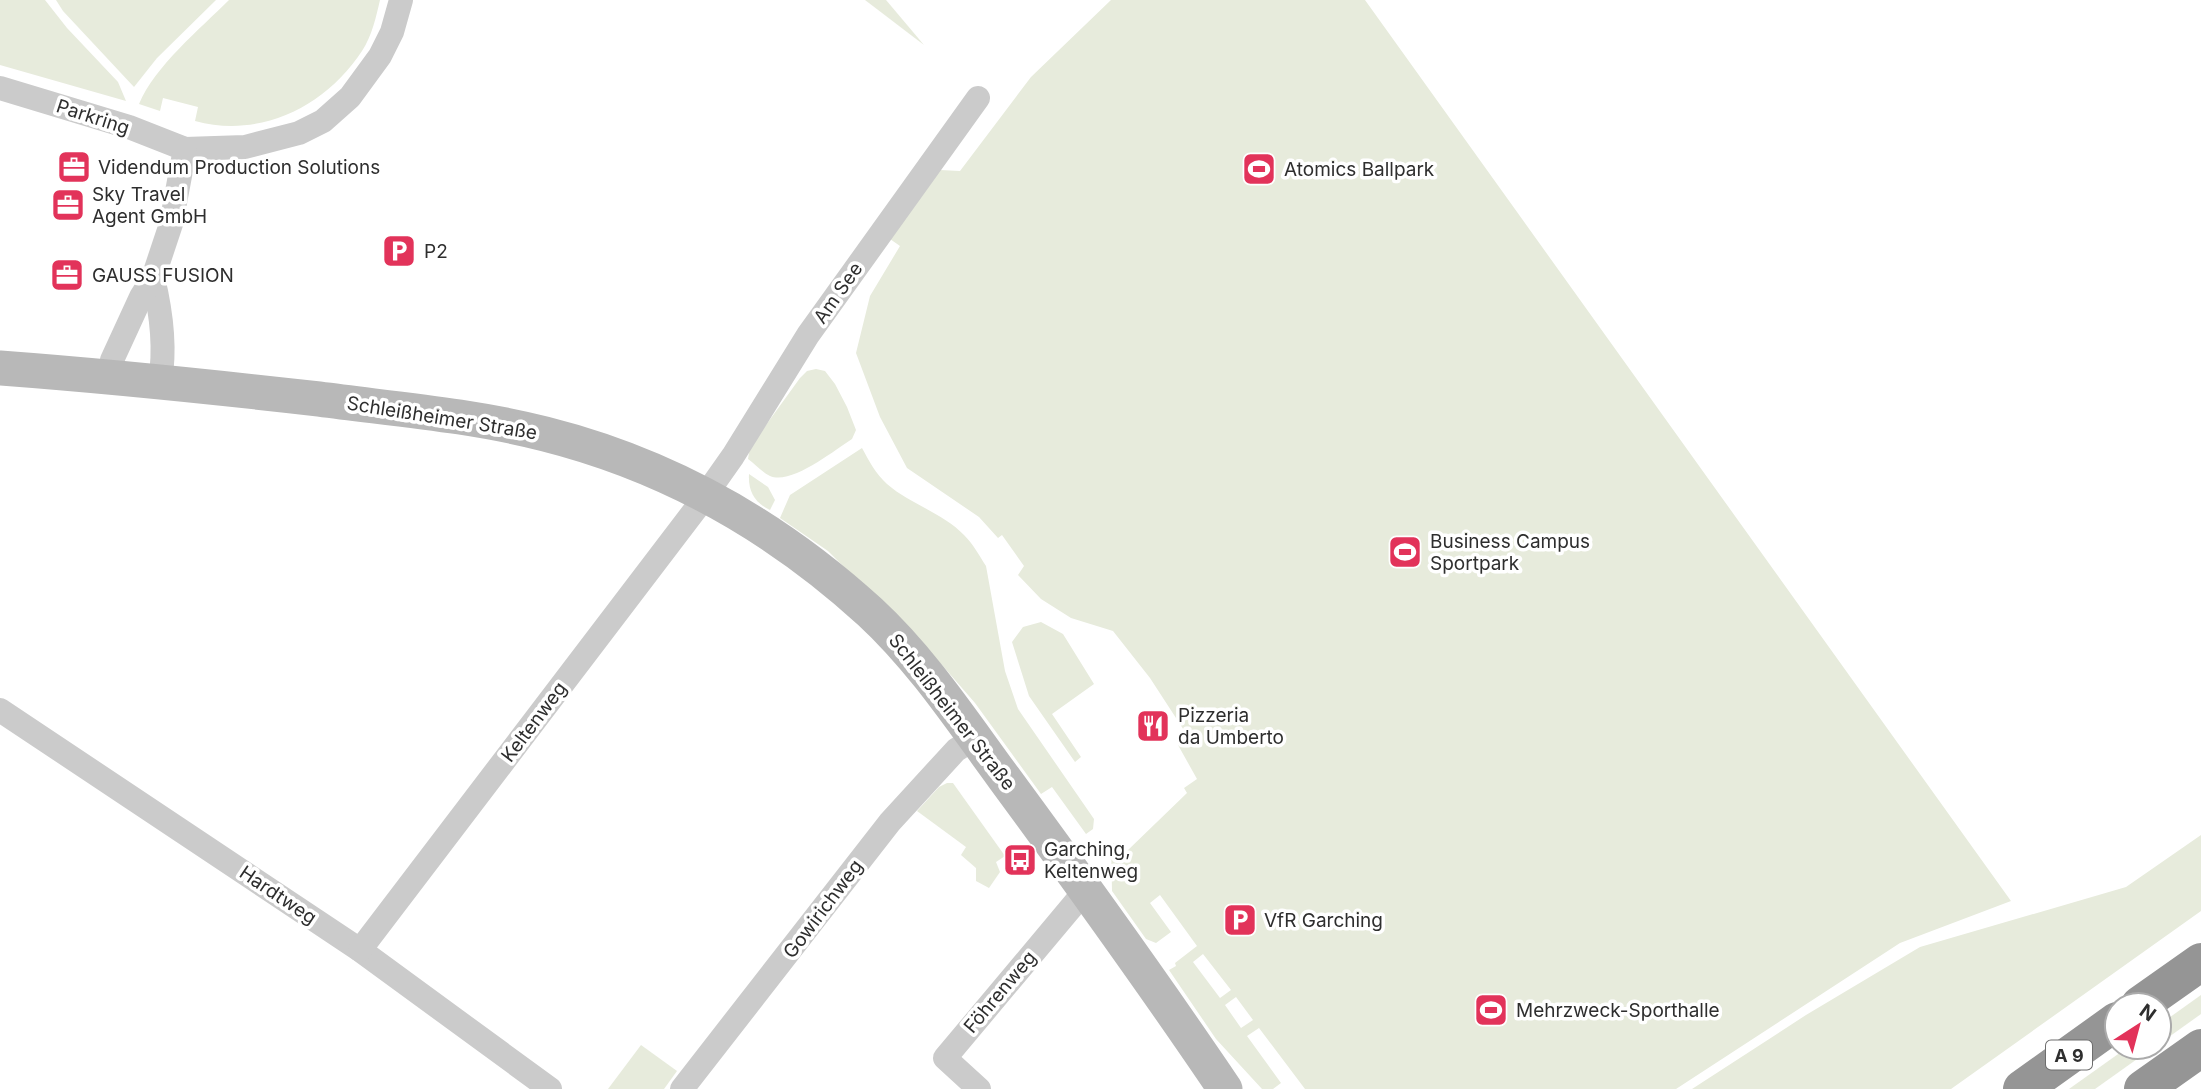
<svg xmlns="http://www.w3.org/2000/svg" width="2201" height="1089" font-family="Inter,sans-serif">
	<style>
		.green { fill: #e7ebdc; fill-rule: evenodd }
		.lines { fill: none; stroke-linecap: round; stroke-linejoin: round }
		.street { stroke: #cbcbcb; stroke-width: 24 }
		.secondary { stroke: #b8b8b8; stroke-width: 35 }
		.highway { stroke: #959595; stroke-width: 38 }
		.labels { text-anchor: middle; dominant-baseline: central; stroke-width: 7; stroke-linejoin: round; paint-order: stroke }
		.shield { fill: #fff; stroke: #6d6d6d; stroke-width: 2 }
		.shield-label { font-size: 18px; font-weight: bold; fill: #2e2e2e }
		.street-label { font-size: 19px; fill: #2e2e2e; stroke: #fff }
		.poi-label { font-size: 19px; fill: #2e2e2e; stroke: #fff; text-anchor: start }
	</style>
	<rect width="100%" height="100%" fill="#fff"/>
	<g class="green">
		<polygon points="0,0 45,0 67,28 118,82 126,101 0,65"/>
		<polygon points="56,0 216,0 157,58 134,87 63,11"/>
		<path d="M229 0H380C376 17 372 36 362 51 326 106 261 139 195 121L198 107 163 98 160 111 139 104C155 66 200 29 229 0Z"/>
		<polygon points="865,0 886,0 924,45"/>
		<path d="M1111 0H1365L2011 901 1900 943 1676 1089H1305L1259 1028 1247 1036 1281 1083 1273 1089H1262L1216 1039 1169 970 1176 966 1175 963 1197 946 1160 895 1150 903 1171 932 1156 943 1146 939 1112 891 1111 844 1119 842 1127 851 1187 793 1184 788 1197 779 1178 745 1189 738 1150 678 1113 631 1071 618 1041 599 1018 575 1024 566 1002 535 998 538 979 517 907 468 880 417 856 353 870 296 900 246 890 239 940 170 960 171 1031 77ZM1203 954 1231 990 1220 998 1193 962ZM1236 997 1253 1020 1241 1028 1225 1005Z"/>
		<path d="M816 369 825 371 835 384 847 407 856 430 852 439C833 451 792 485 770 476 762 472 755 464 748 459L750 447 800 378 807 371Z"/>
		<path d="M862 448C869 461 876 474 887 484 910 504 943 513 964 535 973 544 979 555 986 566L1005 671 1018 709 1094 819 1093 829 1086 834 1052 787 1041 794 975 703 942 665 828 551 780 518 790 495Z"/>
		<path d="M749 474 768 487 775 500 770 510C755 503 748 492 749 474Z"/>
		<polygon points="1041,622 1063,634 1094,684 1052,714 1081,757 1075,762 1029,696 1012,642 1023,627"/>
		<polygon points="947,783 953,783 1005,856 996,862 1000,872 989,888 976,881 976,868 961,855 966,847 917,811 939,787"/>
		<polygon points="2201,835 2201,911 1951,1089 1692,1089 1806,1015 1920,947 2126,887"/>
		<polygon points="2201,995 2201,1014 2159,1044 2159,1025"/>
		<polygon points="641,1045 677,1071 664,1089 608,1089"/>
		<polygon points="2128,1047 2154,1047 2095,1089 2069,1089"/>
	</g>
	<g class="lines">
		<g class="street">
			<polyline points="0,88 129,127 185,149 245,147 299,133 323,121 350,97 380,56 392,32 401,0"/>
			<path d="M153 278C161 311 166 347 160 381"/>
			<polyline points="110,376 112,360 141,297 153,278 171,224 185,149"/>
			<polyline points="0,710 360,950 550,1089"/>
			<polyline points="360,950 695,510 733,456 808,335 978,98"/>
			<polyline points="682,1089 890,822 956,750 975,738"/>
			<polyline points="979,1089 945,1058 1085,891"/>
		</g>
		<path class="secondary" d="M0 368C107 376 213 387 319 399 394 409 471 415 545 434 668 465 777 527 870 612 922 660 962 721 1004 778 1079 880 1154 984 1225 1089"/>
		<g class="highway">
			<polyline points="2140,1005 2201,962"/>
			<polyline points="2022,1089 2117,1021"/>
			<polyline points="2143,1089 2201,1048"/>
		</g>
	</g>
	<defs>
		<symbol id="office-square" viewBox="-11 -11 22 22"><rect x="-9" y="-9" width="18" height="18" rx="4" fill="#e2335a" stroke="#fff"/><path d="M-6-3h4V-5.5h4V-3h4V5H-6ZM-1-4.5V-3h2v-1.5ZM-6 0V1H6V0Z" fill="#fff"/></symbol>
		<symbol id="stadium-square" viewBox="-11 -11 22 22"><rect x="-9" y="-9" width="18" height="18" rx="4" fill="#e2335a" stroke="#fff"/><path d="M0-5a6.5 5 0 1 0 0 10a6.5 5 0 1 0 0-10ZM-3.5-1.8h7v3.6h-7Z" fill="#fff"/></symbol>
		<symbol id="parking-square" viewBox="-11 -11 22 22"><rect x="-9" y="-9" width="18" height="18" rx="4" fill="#e2335a" stroke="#fff"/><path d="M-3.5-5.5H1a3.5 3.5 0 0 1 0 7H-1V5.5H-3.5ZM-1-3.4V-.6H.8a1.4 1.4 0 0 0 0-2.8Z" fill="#fff"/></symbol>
		<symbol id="restaurant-square" viewBox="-11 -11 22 22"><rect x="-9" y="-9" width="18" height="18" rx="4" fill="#e2335a" stroke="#fff"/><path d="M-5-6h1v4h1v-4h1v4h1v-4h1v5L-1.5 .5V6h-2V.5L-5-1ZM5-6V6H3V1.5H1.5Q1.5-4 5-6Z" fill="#fff"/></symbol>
		<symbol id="bus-square" viewBox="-11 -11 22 22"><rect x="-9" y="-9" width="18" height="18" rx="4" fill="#e2335a" stroke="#fff"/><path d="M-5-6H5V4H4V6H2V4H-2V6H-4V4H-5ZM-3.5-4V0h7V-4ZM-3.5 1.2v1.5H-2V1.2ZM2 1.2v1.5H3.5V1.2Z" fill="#fff"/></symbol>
	</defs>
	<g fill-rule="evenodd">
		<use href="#office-square" x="55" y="148" width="38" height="38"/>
		<use href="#stadium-square" x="1240" y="150" width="38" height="38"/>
		<use href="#office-square" x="49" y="186" width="38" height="38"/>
		<use href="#parking-square" x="380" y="232" width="38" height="38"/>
		<use href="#office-square" x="48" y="256" width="38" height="38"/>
		<use href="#stadium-square" x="1386" y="533" width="38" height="38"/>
		<use href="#restaurant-square" x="1134" y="707" width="38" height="38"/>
		<use href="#bus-square" x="1001" y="841" width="38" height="38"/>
		<use href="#parking-square" x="1221" y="901" width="38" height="38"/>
		<use href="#stadium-square" x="1472" y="991" width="38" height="38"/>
	</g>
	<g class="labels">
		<rect class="shield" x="2046" y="1040.5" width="46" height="29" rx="5"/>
		<g class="shield-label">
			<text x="2069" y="1055">A 9</text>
		</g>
		<g class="street-label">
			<text transform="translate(93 117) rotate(18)">Parkring</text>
			<text transform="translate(838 293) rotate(-55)">Am See</text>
			<text transform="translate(442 418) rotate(9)">Schleißheimer Straße</text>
			<text transform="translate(952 712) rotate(52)">Schleißheimer Straße</text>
			<text transform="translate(534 722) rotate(-53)">Keltenweg</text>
			<text transform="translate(278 895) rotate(34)">Hardtweg</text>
			<text transform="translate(823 909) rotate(-53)">Gowirichweg</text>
			<text transform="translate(1000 992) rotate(-50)">Föhrenweg</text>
		</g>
		<g class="poi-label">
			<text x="98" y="167">Videndum Production Solutions</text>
			<text x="1284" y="169">Atomics Ballpark</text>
			<text x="92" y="194">Sky Travel<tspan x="92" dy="22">Agent GmbH</tspan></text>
			<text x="424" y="251">P2</text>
			<text x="92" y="275">GAUSS FUSION</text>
			<text x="1430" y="541">Business Campus<tspan x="1430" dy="22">Sportpark</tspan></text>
			<text x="1178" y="715">Pizzeria<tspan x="1178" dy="22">da Umberto</tspan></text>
			<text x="1044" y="849">Garching,<tspan x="1044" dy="22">Keltenweg</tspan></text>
			<text x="1264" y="920">VfR Garching</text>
			<text x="1516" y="1010">Mehrzweck-Sporthalle</text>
		</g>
	</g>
	<g transform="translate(2138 1026) rotate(36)"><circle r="33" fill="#ffffff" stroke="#ababab" stroke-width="2"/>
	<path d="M0-5L12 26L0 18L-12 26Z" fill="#e2335a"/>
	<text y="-10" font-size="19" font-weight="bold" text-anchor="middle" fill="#2e2e2e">N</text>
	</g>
</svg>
